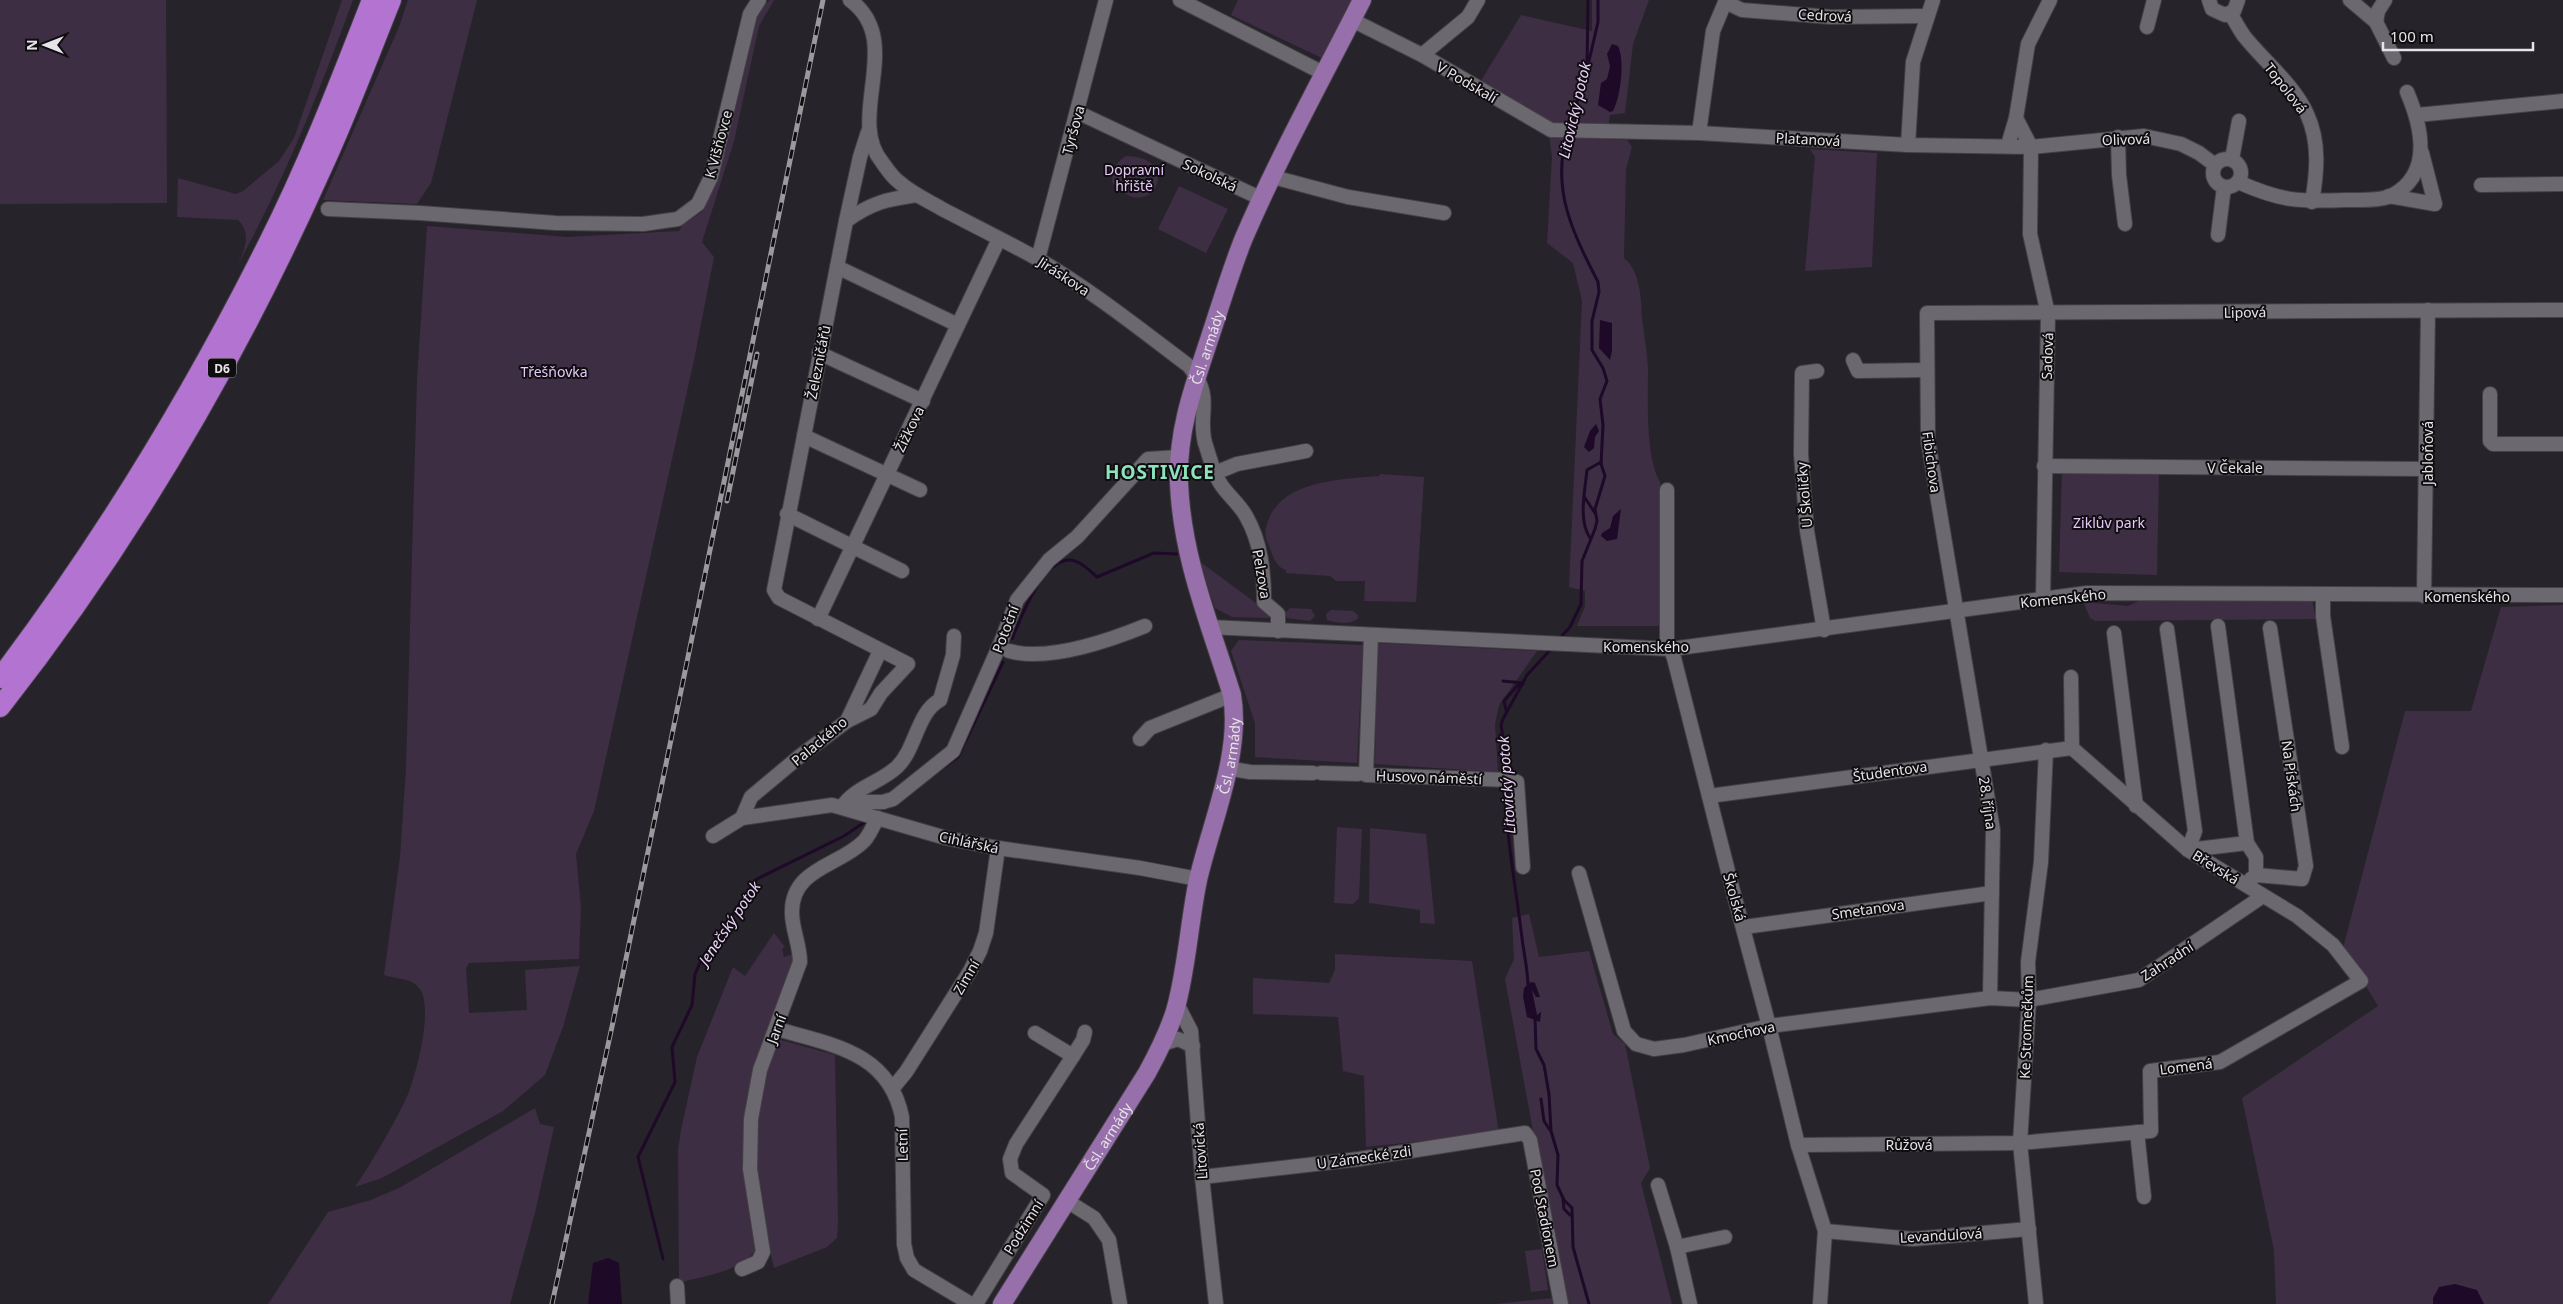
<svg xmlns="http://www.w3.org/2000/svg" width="2563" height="1304" font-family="'Noto Sans',sans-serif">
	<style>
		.green { fill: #3d2e44 }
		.water { fill: #1f0929 }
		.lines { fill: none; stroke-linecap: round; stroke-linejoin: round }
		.stream { stroke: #1f0929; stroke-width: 3 }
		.minor-casing { stroke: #444145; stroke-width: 16 }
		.major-casing { stroke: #444145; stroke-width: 20 }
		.highway-casing { stroke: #444145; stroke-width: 22 }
		.minor { stroke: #6c686f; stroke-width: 14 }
		.major { stroke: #976faa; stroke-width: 18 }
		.highway { stroke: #b373d1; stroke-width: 20 }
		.rail-casing { stroke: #9c999e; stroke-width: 5 }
		.rail { stroke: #0f0d10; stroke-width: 3; stroke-dasharray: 9; stroke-linecap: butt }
		.labels { text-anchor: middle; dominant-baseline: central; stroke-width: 4; stroke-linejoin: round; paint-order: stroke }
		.shield { fill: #0f0d10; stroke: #a6a4a7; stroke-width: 1 }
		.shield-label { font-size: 12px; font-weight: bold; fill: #e7e4e8 }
		.street-label { font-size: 14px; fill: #e7e4e8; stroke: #0f0d10 }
		.park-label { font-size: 14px; fill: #e8c7f9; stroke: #0f0d10 }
		.water-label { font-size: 15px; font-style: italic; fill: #ecd3f9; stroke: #0f0d10 }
		.district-label { font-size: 19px; font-weight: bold; letter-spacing: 1px; fill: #8de3bd; stroke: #0f0d10 }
	</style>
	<rect width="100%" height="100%" fill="#27232a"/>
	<g class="green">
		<polygon points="0,0 166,0 167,203 0,204"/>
		<path d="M342 0H353C317 98 278 197 225 287 235 268 258 238 238 220L177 217 178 178 236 194 243 191 279 161 294 138Z"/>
		<polygon points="408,0 477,0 431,183 417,204 323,200 399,27"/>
		<path d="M770 0H774L759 26 734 141 702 242 714 257 694 360 594 811 576 854 581 907 579 959 469 963 466 968 469 1013 527 1010 525 970 580 966 563 1027 545 1075 503 1111 382 1178 355 1187C373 1160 390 1131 405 1101 415 1081 435 1007 419 988 412 978 395 979 384 975L400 857 406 769 417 380 427 226 567 237 679 231 683 225 702 212 716 179 754 14Z"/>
		<polygon points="1238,0 1352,0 1322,58 1231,15"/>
		<polygon points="1592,0 1649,0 1633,44 1625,113 1610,115 1608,127 1548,123 1479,84 1521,15 1592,31"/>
		<path d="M1549 136 1627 140 1632 147 1626 169 1624 258C1641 272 1641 299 1642 319 1644 335 1647 351 1648 368 1648 399 1645 455 1660 482L1661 626H1577L1585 606V591L1569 587 1582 301 1573 263 1547 243 1552 157Z"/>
		<polygon points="1810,149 1877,153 1872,267 1805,271 1815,157"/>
		<path d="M1126 156C1186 157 1150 228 1112 182 1113 169 1115 163 1126 156Z"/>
		<polygon points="1179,186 1228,209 1206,253 1158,229"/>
		<polygon points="2062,470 2159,471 2157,575 2059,572"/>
		<path d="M1380 474 1424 477 1416 602 1364 601 1365 581H1336L1330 576 1286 573V570C1275 567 1272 553 1268 543 1264 535 1265 529 1268 521 1282 480 1343 479 1379 476Z"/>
		<polygon points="1199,561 1268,612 1269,618 1232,617 1215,608"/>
		<polygon points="2145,598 2312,600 2316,619 2095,621 2090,618 2083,602 2128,606"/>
		<polygon points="2563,605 2563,1304 2276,1304 2274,1250 2242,1098 2378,1006 2343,948 2405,711 2471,711 2501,607"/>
		<polygon points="1290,608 1311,609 1315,616 1310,621 1287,618 1285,613"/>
		<path d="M1331 610 1353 611 1358 615V618C1352 625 1336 623 1327 620L1326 614Z"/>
		<polygon points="1239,640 1363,645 1357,763 1255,757 1255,723 1231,651"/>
		<polygon points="1377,643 1537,651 1499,705 1495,724 1498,772 1375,764"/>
		<polygon points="1337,827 1362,829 1359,898 1353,904 1334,903"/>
		<polygon points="1370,828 1426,834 1435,924 1420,923 1420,910 1369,903"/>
		<polygon points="1529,914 1539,957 1589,951 1613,1034 1625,1044 1650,1168 1641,1183 1672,1304 1565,1304 1505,979 1514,959 1512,918"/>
		<path d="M774 933 785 947 782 949 784 957 791 955 795 960 753 1077 755 1251C740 1272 702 1276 679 1283L678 1150 681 1130 697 1057 733 967 745 976Z"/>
		<polygon points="1335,954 1472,961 1499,1133 1366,1147 1364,1076 1343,1071 1338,1017 1253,1014 1253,978 1329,983 1335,970"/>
		<path d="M777 1039 835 1055 838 1221 837 1238 827 1247 774 1268C754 1179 748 1128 777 1039Z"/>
		<polygon points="535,1108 540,1124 554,1127 535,1213 510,1304 268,1304 328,1212 371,1200 401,1187"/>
		<polygon points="1542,1249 1548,1290 1531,1292 1525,1251"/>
		<polygon points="1552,1298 1553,1304 1495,1304"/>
	</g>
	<g class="water">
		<path d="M1612 44 1618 46C1625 60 1621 96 1613 111L1610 112 1598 105 1601 83 1607 79 1610 66 1607 54Z"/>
		<polygon points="1600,320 1612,323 1612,351 1610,360 1599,348"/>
		<polygon points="1596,424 1599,431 1595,437 1594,448 1589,452 1584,447 1590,431"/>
		<polygon points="1621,509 1617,539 1607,541 1601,536 1602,533 1610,528 1613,516"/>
		<polygon points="1531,982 1535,983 1540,997 1536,997 1532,990 1537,1015 1541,1012 1540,1022 1527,1017 1523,996 1524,988"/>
		<polygon points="608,1258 619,1263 622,1304 588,1304 593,1263"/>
		<polygon points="2455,1284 2477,1290 2484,1304 2433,1304 2433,1298 2439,1287"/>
	</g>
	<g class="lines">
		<g class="stream">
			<polyline points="1589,61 1598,22 1598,0"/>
			<polyline points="1570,127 1587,66 1588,0"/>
			<polyline points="1585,498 1595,513"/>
			<path d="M1590 538C1578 520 1585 491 1587 470L1601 462"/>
			<path d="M1012 639C1020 619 1046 551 1075 561 1083 563 1091 572 1097 577L1154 553 1177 554"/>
			<path d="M1559 639 1570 627 1581 604 1582 561 1595 529 1597 521 1595 509 1605 476 1601 464 1603 425 1600 399 1607 381 1603 368 1592 350V321L1599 292 1598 282C1573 233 1551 190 1567 135"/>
			<polyline points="1503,681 1522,683"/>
			<polyline points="1506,710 1504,701 1517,686 1523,684"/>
			<polyline points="937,772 958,757 1003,662"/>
			<polyline points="1506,777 1506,756 1501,725 1503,719 1527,675 1552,648"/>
			<path d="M1506 783C1505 834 1516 887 1522 938 1524 955 1528 970 1528 987"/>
			<polyline points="1535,1017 1536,1049 1544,1065 1549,1094 1551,1131 1558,1155 1557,1185 1564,1200 1572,1208 1573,1247 1589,1304"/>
			<polyline points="1541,1099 1544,1121 1550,1130"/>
			<polyline points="1563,1199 1564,1209 1570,1215"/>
			<polyline points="663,1259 638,1157 675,1082 672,1047 692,1005 695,974 702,958 757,879 844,836 868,820"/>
		</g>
		<defs>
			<g id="minor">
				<path d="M850 0C906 41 845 117 882 162 887 169 892 177 899 182 912 194 929 201 944 210 975 226 1007 242 1038 259 1091 290 1140 329 1189 366 1215 399 1197 412 1205 443 1210 457 1213 474 1222 486 1229 496 1240 505 1246 516 1261 542 1264 572 1264 602L1278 614V631"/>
				<polyline points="1180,0 1325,74"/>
				<polyline points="2209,0 2212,9 2225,15 2234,11 2238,0"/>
				<polyline points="2350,0 2376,22 2394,58"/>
				<polyline points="1725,2 1742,10 1831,17 1927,16"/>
				<path d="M2230 13C2235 21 2239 29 2244 36 2264 61 2294 85 2307 114 2320 142 2317 173 2312 202"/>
				<polyline points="1352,20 1422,55 1551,130 1699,133 1908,145 2031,147 2144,136 2181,144 2199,153 2215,165"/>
				<polyline points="2376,22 2378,11 2385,0"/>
				<polyline points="2147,27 2154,0"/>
				<polyline points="1422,55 1468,17 1478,0"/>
				<polyline points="1077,112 1262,199"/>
				<polyline points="2417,115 2563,101"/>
				<polyline points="2016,118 2031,147 2030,234 2048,314 2043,599"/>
				<polyline points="1699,133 1713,31 1726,0"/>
				<polyline points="2118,137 2119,175 2125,224"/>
				<polyline points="1908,145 1913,62 1933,0"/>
				<polyline points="2008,145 2016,118 2028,44 2050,0"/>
				<circle cx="2227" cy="173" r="14"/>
				<polyline points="2232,159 2239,121"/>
				<polyline points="1273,177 1348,197 1444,213"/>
				<path d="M2238 182C2281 201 2298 202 2345 200 2358 200 2379 201 2391 196 2433 175 2422 127 2407 92"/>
				<polyline points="2481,185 2563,184"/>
				<polyline points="2389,196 2435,204 2422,153"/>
				<polyline points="328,209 420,213 556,223 643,224 678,219 698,204 711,177 750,14 759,0"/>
				<path d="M846 221C871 203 887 199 917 195"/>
				<polyline points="2218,235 2224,187"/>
				<polyline points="1038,259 1106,0"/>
				<polyline points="837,267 958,325"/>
				<polyline points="819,353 923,401"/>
				<polyline points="1853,360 1858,371 1926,370"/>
				<polyline points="1817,371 1802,373 1801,454 1807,531 1824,630"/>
				<polyline points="2490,394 2490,441 2493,444 2563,444"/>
				<polyline points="804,436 920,490"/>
				<polyline points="2044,466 2427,469"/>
				<polyline points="1215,473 1237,464 1306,451"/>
				<polyline points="1667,490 1667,640 1674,658 1733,891 1769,1026 1798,1145 1825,1231 1820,1304"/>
				<polyline points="787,514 902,571"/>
				<polyline points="2323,595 2323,616 2342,747"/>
				<polyline points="2424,596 2428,310"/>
				<polyline points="818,619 999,239"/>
				<polyline points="2218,626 2247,843 2256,857 2256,875 2250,880"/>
				<polyline points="1210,627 1671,649 2087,593 2563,595"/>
				<polyline points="2167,629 2195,831 2188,850 2247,843"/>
				<polyline points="2114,633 2136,806"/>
				<polyline points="1371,635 1366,775 1511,780 1517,782 1523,867"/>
				<path d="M1009 651C1048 662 1108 641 1145 626"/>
				<polyline points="2071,677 2072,748"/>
				<polyline points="847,721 871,709 881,693 908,664 779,598 774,590 846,221 860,157 868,132"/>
				<polyline points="1140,739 1150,728 1232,695"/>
				<polyline points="1227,768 1250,772 1313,773"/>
				<polyline points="1321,773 1358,774"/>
				<polyline points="1709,796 2072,748"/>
				<path d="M842 807C855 787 880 783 897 767 916 749 917 712 940 700L953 655 954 636"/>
				<polyline points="851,810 858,802 883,802 893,799 953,751 1001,642 1017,600 1049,560 1077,537 1148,459 1179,457"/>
				<polyline points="742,818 751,797 800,756 847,721 880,651"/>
				<polyline points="713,836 742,818 832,805 946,838 998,848 1140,868 1198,879"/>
				<polyline points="1579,873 1624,1031 1636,1044 1654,1049 1684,1045 1769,1026 1990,998 2029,1000 2139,980 2263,896"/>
				<polyline points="2256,875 2302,879 2306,866 2270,628"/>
				<polyline points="1744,927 1992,893"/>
				<polyline points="1990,998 1993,830 1928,441 1927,313 2563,310"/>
				<polyline points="1176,1002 1191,1031 1202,1177 1216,1304"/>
				<path d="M777 1029C832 1045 889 1052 902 1117L904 1244 907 1258 914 1270 971 1304"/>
				<polyline points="1162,1044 1178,1039 1193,1046"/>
				<polyline points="1073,1056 1083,1040 1085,1032"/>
				<polyline points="892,1089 906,1072 970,971 980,951 986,933 998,848"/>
				<polyline points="2137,1132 2144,1197"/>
				<polyline points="1798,1145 2020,1143 2151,1131 2150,1071 2220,1062 2361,981 2333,945 2297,916 2188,850 2072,748"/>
				<polyline points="1202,1177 1359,1159 1525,1133 1530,1140 1561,1304"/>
				<polyline points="1658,1185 1677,1247 1690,1304"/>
				<polyline points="1067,1201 1094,1218 1109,1240 1120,1304"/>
				<polyline points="1825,1231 1913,1239 2029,1229"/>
				<polyline points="1677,1247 1725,1237"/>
				<path d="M742 1269 758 1262 763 1252 750 1169 751 1119 760 1070 800 962C800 945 792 929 792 913 791 868 840 866 864 841 870 835 873 825 878 818"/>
				<polyline points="677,1286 678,1304"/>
				<polyline points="976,1304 1043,1195 1012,1173 1010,1159 1016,1144 1073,1056 1035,1033"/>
				<polyline points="2036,1304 2020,1143 2029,1000 2028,962 2041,862 2046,750"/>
			</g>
			<g id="major">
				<path id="s1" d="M1002 1304 1147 1073C1158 1053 1168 1033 1175 1011 1187 969 1189 923 1198 880 1211 823 1242 754 1232 695 1210 624 1182 558 1179 483 1177 432 1193 388 1209 340 1220 307 1230 273 1243 240 1278 158 1322 79 1362 0"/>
			</g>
			<g id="highway">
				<path d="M0 678C103 542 192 396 268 244 308 165 340 82 372 0"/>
				<path d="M0 707C129 543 236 360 321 170 347 114 368 57 391 0"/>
			</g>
		</defs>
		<use href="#minor" class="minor-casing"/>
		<use href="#major" class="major-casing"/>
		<use href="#highway" class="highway-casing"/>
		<use href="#minor" class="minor"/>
		<use href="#major" class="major"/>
		<use href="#highway" class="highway"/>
		<defs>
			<g id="rail">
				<polyline points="727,501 757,354"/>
				<polyline points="552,1304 613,1022 823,0"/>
			</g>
		</defs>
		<use href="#rail" class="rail-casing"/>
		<use href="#rail" class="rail"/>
	</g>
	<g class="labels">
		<rect class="shield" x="208" y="358.5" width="28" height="19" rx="4"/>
		<g class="shield-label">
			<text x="222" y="368">D6</text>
		</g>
		<g class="street-label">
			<text transform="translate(1825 15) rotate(3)">Cedrová</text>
			<text transform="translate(1467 82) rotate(30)">V Podskalí</text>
			<text transform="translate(2286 88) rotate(52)">Topolová</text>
			<text transform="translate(1073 130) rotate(-75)">Tyršova</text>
			<text transform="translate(1808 139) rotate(3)">Platanová</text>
			<text transform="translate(2126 139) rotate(-2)">Olivová</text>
			<text transform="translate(718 144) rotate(-75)">K Višňovce</text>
			<text transform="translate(1210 175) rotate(25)">Sokolská</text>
			<text transform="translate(1064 276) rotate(33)">Jiráskova</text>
			<text transform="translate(2245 312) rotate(-1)">Lipová</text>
			<text stroke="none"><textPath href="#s1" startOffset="1022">Čsl. armády</textPath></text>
			<text transform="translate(2047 356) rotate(-88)">Sadová</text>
			<text transform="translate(818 362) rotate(-79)">Železničářů</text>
			<text transform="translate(909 429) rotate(-64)">Žižkova</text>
			<text transform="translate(2427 453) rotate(-90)">Jabloňová</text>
			<text transform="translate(1932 462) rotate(82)">Fibichova</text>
			<text x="2235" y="467">V Čekale</text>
			<text transform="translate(1804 495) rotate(-95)">U Školičky</text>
			<text transform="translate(1262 574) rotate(80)">Pelzova</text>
			<text x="2467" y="596">Komenského</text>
			<text transform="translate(2063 598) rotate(-6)">Komenského</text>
			<text transform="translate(1005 629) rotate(-69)">Potoční</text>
			<text x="1646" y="646">Komenského</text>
			<text transform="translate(819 741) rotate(-40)">Palackého</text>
			<text stroke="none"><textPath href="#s1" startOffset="602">Čsl. armády</textPath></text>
			<text transform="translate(1890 771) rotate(-8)">Študentova</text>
			<text transform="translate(2292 776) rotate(82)">Na Pískách</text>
			<text transform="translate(1429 777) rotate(2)">Husovo náměstí</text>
			<text transform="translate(1988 803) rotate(82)">28. října</text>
			<text transform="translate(969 842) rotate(12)">Cihlářská</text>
			<text transform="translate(2216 867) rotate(32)">Břevská</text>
			<text transform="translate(1735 897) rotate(74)">Školská</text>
			<text transform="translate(1868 909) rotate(-8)">Smetanova</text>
			<text transform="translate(2167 961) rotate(-33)">Zahradní</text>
			<text transform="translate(966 977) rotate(-60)">Zimní</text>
			<text transform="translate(2026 1027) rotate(-88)">Ke Stromečkům</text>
			<text transform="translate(776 1029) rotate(-69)">Jarní</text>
			<text transform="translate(1741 1033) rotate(-12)">Kmochova</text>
			<text transform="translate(2186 1066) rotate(-7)">Lomená</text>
			<text stroke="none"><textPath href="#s1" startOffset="198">Čsl. armády</textPath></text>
			<text x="1909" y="1144">Růžová</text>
			<text transform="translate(902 1145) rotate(-91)">Letní</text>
			<text transform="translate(1200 1151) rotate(-94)">Litovická</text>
			<text transform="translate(1364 1157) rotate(-8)">U Zámecké zdi</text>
			<text transform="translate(1545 1218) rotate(79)">Pod Stadionem</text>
			<text transform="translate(1023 1227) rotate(-58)">Podzimní</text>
			<text transform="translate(1941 1235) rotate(-3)">Levandulová</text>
		</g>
		<g class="park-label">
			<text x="1134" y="169">Dopravní<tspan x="1134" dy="16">hřiště</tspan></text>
			<text x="554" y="371">Třešňovka</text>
			<text x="2109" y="522">Ziklův park</text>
		</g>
		<g class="water-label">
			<text transform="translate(1574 110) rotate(-77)">Litovický potok</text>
			<text transform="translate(1506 785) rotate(-94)">Litovický potok</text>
			<text transform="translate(729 923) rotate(-56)">Jenečský potok</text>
		</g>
		<g class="district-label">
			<text x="1160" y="472">HOSTIVICE</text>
		</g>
	</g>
	<g transform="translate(45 45) rotate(270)" stroke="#0f0d10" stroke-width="4" paint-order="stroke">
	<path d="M0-4L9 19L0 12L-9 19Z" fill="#e7e4e8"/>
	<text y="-8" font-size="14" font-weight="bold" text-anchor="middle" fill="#e7e4e8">N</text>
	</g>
	<path d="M2383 42v8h150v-8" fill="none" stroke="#e7e4e8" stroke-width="2.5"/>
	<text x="2390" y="42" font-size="15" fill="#e7e4e8" stroke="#0f0d10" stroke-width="4" paint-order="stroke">100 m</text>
</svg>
